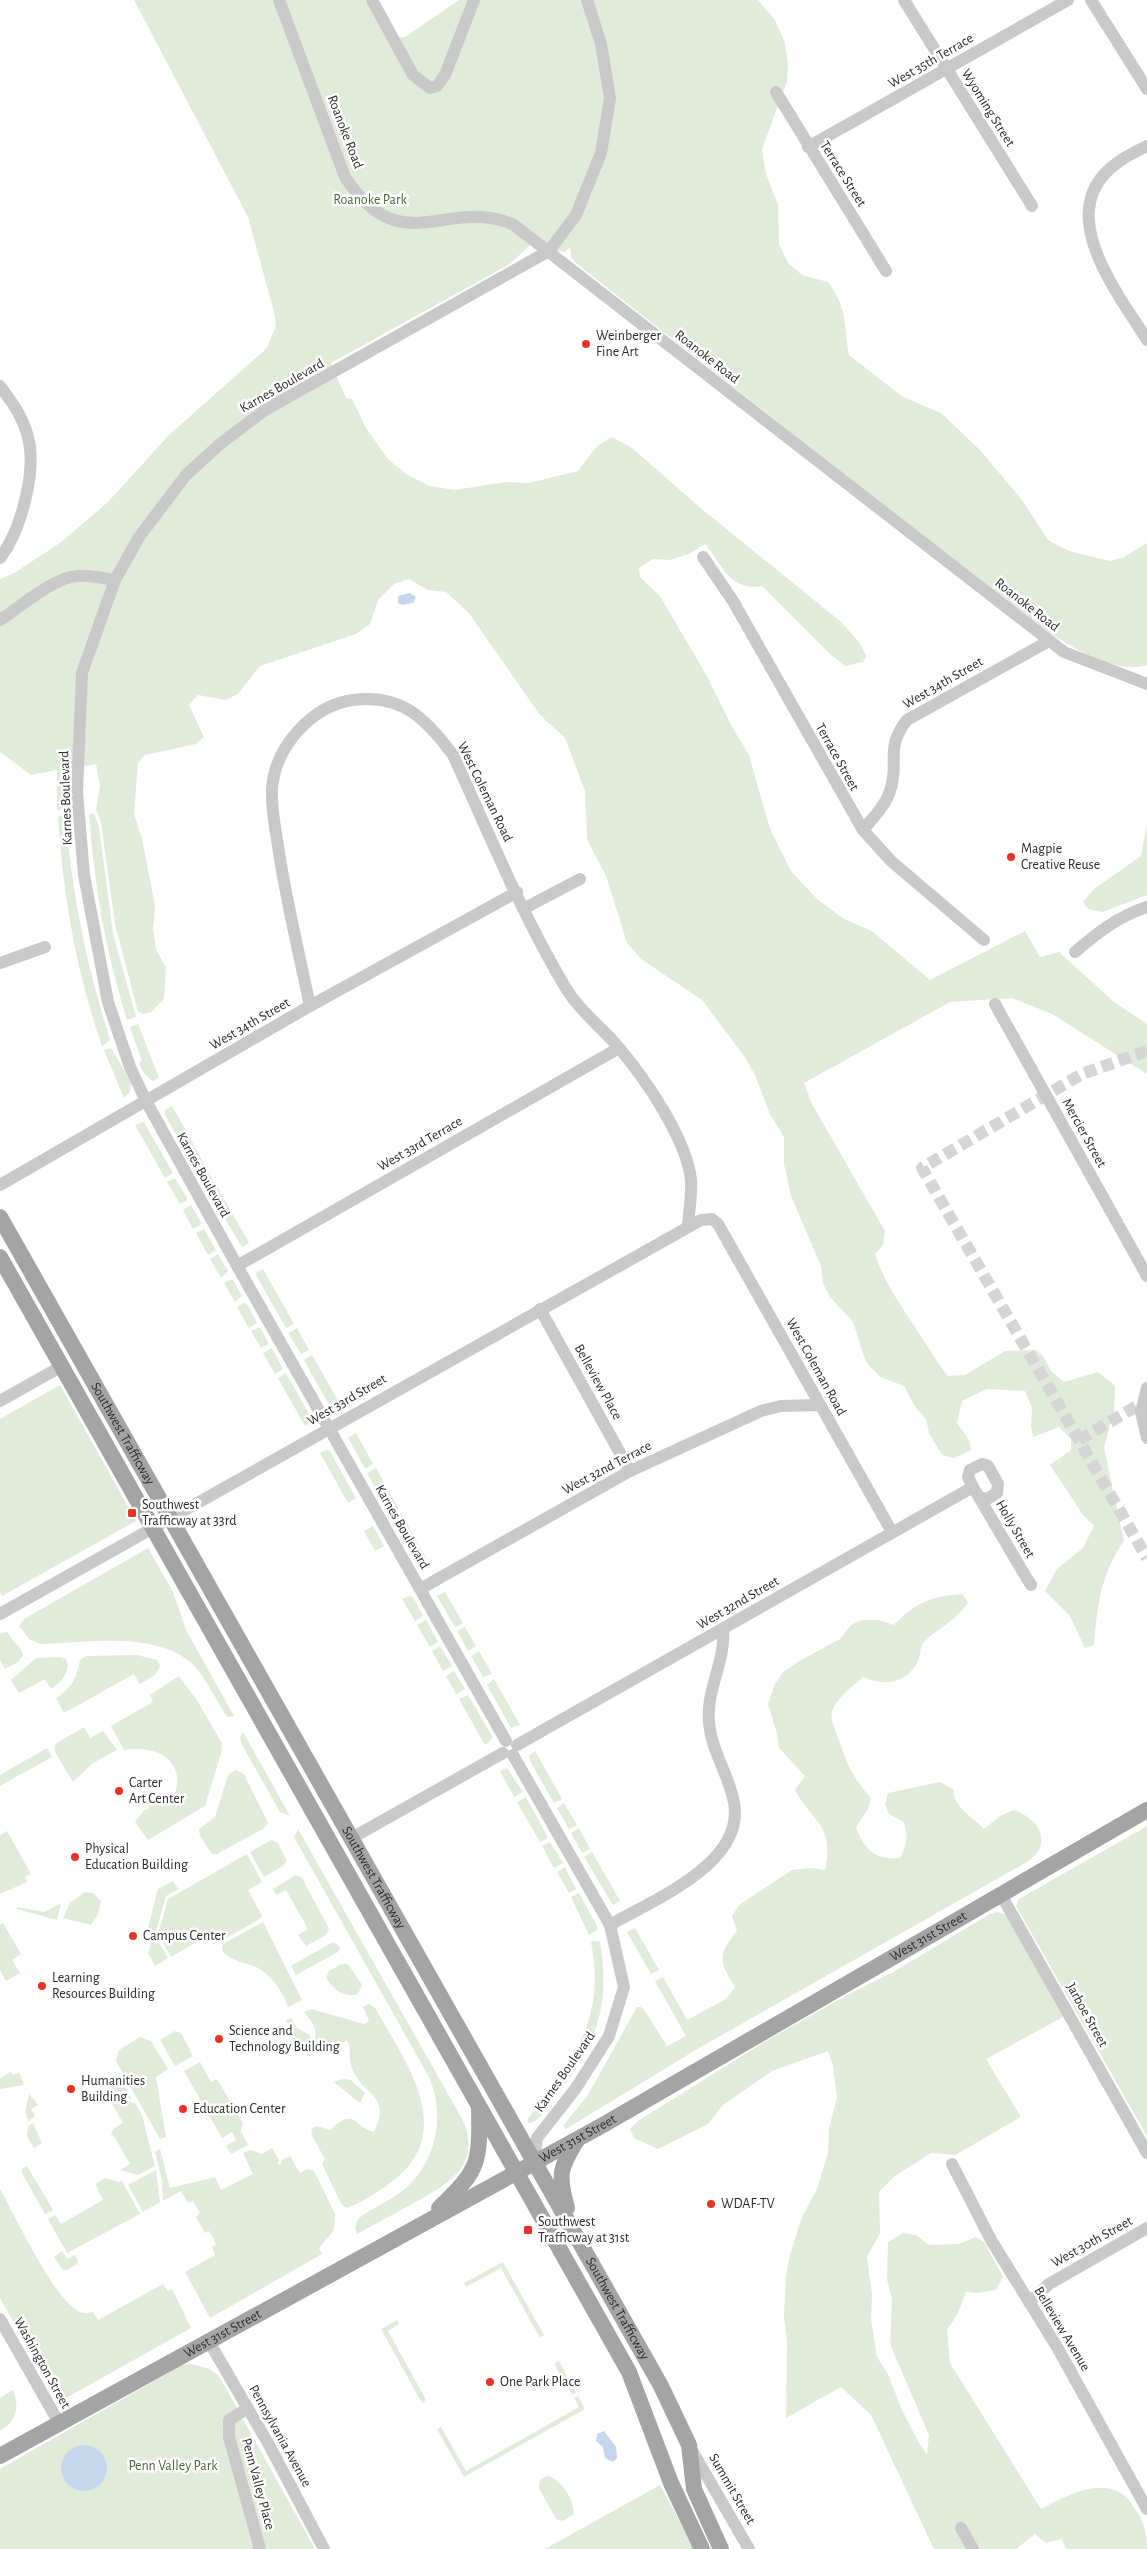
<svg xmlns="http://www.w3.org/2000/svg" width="1147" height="2549" font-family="'Alegreya Sans',sans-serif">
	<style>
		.green { fill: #e0ebd9 }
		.water { fill: #c4d7ec }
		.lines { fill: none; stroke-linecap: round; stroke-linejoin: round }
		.minor-tunnel { stroke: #d5d5d5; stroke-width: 12; stroke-dasharray: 12 6; stroke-linecap: butt }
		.minor { stroke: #c9c9c9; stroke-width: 12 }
		.major { stroke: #a4a4a4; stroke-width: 16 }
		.poi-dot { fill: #eb3227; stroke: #fff; stroke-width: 2 }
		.labels { text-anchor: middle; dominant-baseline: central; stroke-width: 5; stroke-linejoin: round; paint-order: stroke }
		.street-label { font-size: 14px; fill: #2c2c2c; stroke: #fff }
		.park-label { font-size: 14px; fill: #496939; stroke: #fff }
		.poi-label { font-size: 14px; fill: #2c2c2c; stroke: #fff; text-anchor: start }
	</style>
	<rect width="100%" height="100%" fill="#fff"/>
	<g class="green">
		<path d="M134 0H365L386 38 405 37 459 0H758L775 20 785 43 788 64 787 81 762 149 766 174 778 205 779 244 788 263 802 275 828 282C849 311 843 323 849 355L903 397 941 413 980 450 1022 500 1048 540 1069 551 1110 561 1124 557 1147 543V665C1109 677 1051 634 1021 613L577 264 571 257 570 248 564 252 530 245 510 264 331 363 346 398 352 399 366 428 388 459 406 474 430 486 455 490 506 482 529 483 578 471 597 446 612 437 632 448 703 510 840 621 860 643 866 656 863 662 845 666 831 655 762 586C730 592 723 565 705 544L689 554 670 560 653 559 639 568 640 577 660 596 708 678 731 725 749 755 770 829 791 871 817 899 844 919 872 931 930 980 1025 931 1040 957 1059 952 1114 1002 1147 1024V1074L1052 1014 1012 998 950 1002 804 1083 812 1104 885 1231 883 1245 875 1254C884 1284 904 1309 920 1335 930 1349 937 1363 948 1376L965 1375 1005 1351 1036 1350 1043 1356 1051 1371 1064 1382 1098 1372 1115 1386 1114 1410 1104 1448 1124 1541C1101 1573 1097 1607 1094 1645L1085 1648 1070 1616 1045 1591 1057 1569 1083 1548 1094 1526 1083 1515 1050 1465 1071 1450V1439L1059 1427 1033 1437 1031 1426 1032 1408 1025 1391 987 1389 962 1401 957 1423 969 1440 971 1450 954 1458 942 1455 929 1433 926 1419 916 1408 904 1386 880 1377 866 1362 853 1322 830 1297 823 1283 821 1266 791 1196 784 1164V1137L770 1114 755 1075 744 1056 702 1000 641 959 627 943 606 876 587 839 585 791 565 738 540 715 468 612 446 592 428 590 409 579 394 584 378 600 370 624 356 634 260 666 238 694 226 700 198 695 189 705 204 737 196 744 145 755 138 763 134 814 142 839 155 906 153 928 156 949 166 968 164 999 151 1012 143 1014 138 1012 115 924 101 823 96 810 100 786 96 764 66 769V809L57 810V770L31 775 0 752V579L14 573 60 543 108 502 169 435 267 348 276 326 274 312 248 217Z"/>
		<path d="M89 814H94L99 826 113 934 136 1017 127 1020C106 953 94 885 89 814Z"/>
		<path d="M66 815C71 893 87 966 110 1040L102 1046C76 971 63 896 58 816Z"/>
		<polygon points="1147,824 1147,895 1103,912 1088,909 1083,902 1094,889 1141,856"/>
		<polygon points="138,1024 159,1078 152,1081 144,1073 139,1063 142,1061 130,1027"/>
		<polygon points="111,1048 131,1082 130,1092 124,1098 104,1050"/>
		<polygon points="172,1106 189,1136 182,1140 179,1139 165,1115 165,1110"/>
		<polygon points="144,1122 173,1173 165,1178 135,1125"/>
		<polygon points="191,1140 215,1184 208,1188 183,1147"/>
		<polygon points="175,1178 188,1200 180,1204 167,1182"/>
		<polygon points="218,1188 249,1243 242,1247 210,1194"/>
		<polygon points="191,1205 202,1224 193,1229 183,1210"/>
		<polygon points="204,1229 216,1250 208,1255 196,1233"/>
		<polygon points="218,1254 228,1271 221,1278 210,1259"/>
		<polygon points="263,1269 294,1324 286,1328 257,1277 256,1273"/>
		<polygon points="229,1280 233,1280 242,1296 235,1302 224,1283"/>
		<polygon points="244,1303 247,1304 257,1323 249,1328 237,1307"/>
		<polygon points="260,1327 269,1344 261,1348 251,1331"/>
		<polygon points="297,1328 309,1350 301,1354 288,1333"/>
		<polygon points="272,1348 283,1369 275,1374 263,1353"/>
		<polygon points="312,1355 341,1406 330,1407 304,1360"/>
		<polygon points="286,1373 313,1421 305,1426 278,1378"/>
		<polygon points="60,1385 136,1521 2,1596 0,1592 0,1419"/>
		<polygon points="356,1433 373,1464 365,1469 348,1438"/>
		<polygon points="326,1450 329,1450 356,1498 348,1503 320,1453"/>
		<polygon points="376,1468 399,1509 390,1514 367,1473"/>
		<polygon points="401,1513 430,1565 423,1569 393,1518"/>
		<polygon points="373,1526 384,1546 375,1551 364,1531"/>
		<path d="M148 1548 173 1592 186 1630 234 1716 228 1717 225 1714C216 1699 208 1683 197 1669 163 1629 86 1643 40 1644L30 1640 19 1626 24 1619Z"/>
		<polygon points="445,1592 463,1623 455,1627 437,1596"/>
		<path d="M963 1594 968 1603C957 1620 938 1628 924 1642 919 1647 921 1657 917 1663 904 1685 885 1686 863 1677 854 1685 836 1699 832 1711 830 1720 835 1729 838 1738 847 1764 852 1777 871 1798L868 1809 856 1827C864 1850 875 1860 900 1858 907 1845 908 1837 904 1822L889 1814 885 1804 888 1793 940 1782 953 1789C955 1809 971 1815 984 1829L1000 1816 1014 1810C1030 1816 1048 1830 1039 1850 1037 1854 1031 1859 1027 1862L699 2048 566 2129 563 2126 588 2095 637 2007H641L645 2011 667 2046 686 2036 655 1981 663 1977 687 2020 726 1999 735 1987C719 1961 717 1956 737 1931L732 1916 739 1905 792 1870 811 1868 825 1870C834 1823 814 1825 795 1790L805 1776 779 1748 777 1734 768 1704 775 1684 783 1672 801 1660 840 1639 851 1625 862 1620H879L894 1625C916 1602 932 1596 963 1594Z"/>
		<polygon points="409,1596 413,1597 423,1616 415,1621 402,1599"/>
		<polygon points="426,1620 438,1642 430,1647 417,1625"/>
		<polygon points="465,1627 476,1646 468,1651 457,1631"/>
		<path d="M7 1632C12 1640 22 1648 23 1655L18 1662 5 1669 0 1660V1633Z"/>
		<polygon points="440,1646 452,1666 443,1671 432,1651"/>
		<polygon points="479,1651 492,1674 483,1677 471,1656"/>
		<path d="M86 1656 137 1655 157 1660 160 1667 155 1675 140 1684 134 1674 64 1713 56 1698C71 1689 77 1678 80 1660Z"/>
		<path d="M60 1657 66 1659 68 1666C66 1677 60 1683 51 1689L45 1679 19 1693 11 1680 36 1658Z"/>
		<polygon points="454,1671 465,1689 456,1694 446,1676"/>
		<path d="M179 1676 196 1699 222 1743V1750L205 1806 148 1840 135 1822 145 1809 147 1810 155 1794 171 1802C191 1764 160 1744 124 1750L111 1726 153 1702 150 1695Z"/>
		<polygon points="494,1679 520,1725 511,1728 487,1685"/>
		<polygon points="468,1695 493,1738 485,1745 459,1699"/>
		<polygon points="84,1727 90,1738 103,1731 117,1750 93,1763 73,1782 55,1752 55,1744"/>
		<polygon points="243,1732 290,1816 280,1812 242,1745 240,1737"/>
		<polygon points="47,1748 52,1757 0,1786 0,1775"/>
		<polygon points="535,1751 562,1799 554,1803 531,1763 529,1756"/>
		<polygon points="507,1768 523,1792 514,1797 500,1771"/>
		<polygon points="236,1770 244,1774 268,1823 263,1829 217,1854 212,1854 200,1836 199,1829 215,1817 228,1775"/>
		<polygon points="526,1797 548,1838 540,1842 517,1802"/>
		<polygon points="564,1803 577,1825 569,1829 557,1808"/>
		<polygon points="1147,1826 1147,2136 1016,1906 1019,1899"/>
		<polygon points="579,1828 590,1849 582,1853 571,1833"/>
		<path d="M298 1829 461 2117C485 2165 448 2184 412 2204 394 2214 375 2224 357 2234L355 2227 358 2219C371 2208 388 2202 401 2192 436 2165 446 2117 429 2077L294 1837Z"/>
		<polygon points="7,1831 31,1874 25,1877 27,1882 0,1894 0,1835"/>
		<polygon points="271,1840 278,1843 287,1861 283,1866 264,1877 250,1852"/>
		<polygon points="550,1842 563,1863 554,1868 542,1846"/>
		<polygon points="592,1852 620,1901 613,1905 584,1857"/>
		<polygon points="247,1854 262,1882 248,1890 262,1916 261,1918 221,1941 215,1939 212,1933 171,1957 158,1934 168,1899"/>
		<polygon points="565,1867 576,1889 569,1893 557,1872"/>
		<polygon points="296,1875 302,1878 329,1929 326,1935 306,1946 298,1935 308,1929 286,1890 276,1895 273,1889"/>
		<polygon points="173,1881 178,1889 166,1896 155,1935 168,1958 155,1966 148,1953 152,1940 147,1931 158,1889"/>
		<polygon points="85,1892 93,1893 101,1901 98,1914 91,1925 63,1918 70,1903"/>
		<polygon points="579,1893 597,1926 597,1930 589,1935 571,1897"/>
		<polygon points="61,1903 57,1920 17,1909 17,1907 44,1912"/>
		<path d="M997 1912 1006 1914 1063 2017 986 2059 1021 2117 955 2155 931 2153 895 2176 879 2192 880 2233 867 2257 872 2295 871 2319 877 2357 889 2376 901 2408 918 2441 927 2455 929 2435 890 2344 892 2298 887 2280 888 2242 903 2233 916 2235 929 2245 958 2244 976 2237 984 2242 1003 2277 996 2290 977 2293 966 2292 957 2315 947 2330 950 2363 1041 2509C1064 2497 1101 2476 1125 2496 1129 2499 1132 2505 1135 2509 1144 2522 1147 2533 1147 2549H1066L1062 2539 1046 2543 1035 2534 1016 2549H934L871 2415 841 2387 786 2418 787 2344 784 2316 786 2276 790 2255 802 2217 817 2189 828 2153 829 2128 837 2098 833 2065 828 2051 772 2071 723 2105 708 2124 658 2149 634 2138 630 2129 638 2121 761 2044 847 1995 893 1972 990 1914Z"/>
		<path d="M263 1922 302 2000 288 2007C283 1993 274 1978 260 1969 248 1962 229 1962 222 1950L223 1944Z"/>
		<polygon points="3,1923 21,1954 12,1960 20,1973 6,1981 0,1970 0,1925"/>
		<polygon points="635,1928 659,1970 651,1974 627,1932"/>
		<path d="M594 1941 600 1942C611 2005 596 2046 556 2096L551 2097 547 2093C585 2044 603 2006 591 1942Z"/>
		<polygon points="333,1942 340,1947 338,1952 296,1975 291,1966"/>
		<path d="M341 1964H348L362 1985 358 1994C343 1998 332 1989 326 1977L329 1971Z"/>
		<path d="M369 2004 375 2008C407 2064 461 2136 386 2186 375 2193 359 2205 346 2208L341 2203 322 2164 325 2159 311 2134 313 2132 311 2129 317 2126 330 2130C356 2106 353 2127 374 2132 392 2095 364 2096 353 2071 348 2061 352 2049 347 2040L331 2051 319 2050 314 2042C318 2026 313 2024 304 2012L311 2009 364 2024 369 2021 363 2007Z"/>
		<polygon points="291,2018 297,2028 310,2035 311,2040 301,2046 286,2020"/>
		<polygon points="175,2031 181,2033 193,2056 175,2066 160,2040"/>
		<polygon points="140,2037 151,2041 168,2069 156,2077 166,2137 160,2139 116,2061 119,2050"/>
		<polygon points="200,2062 211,2082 217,2079 243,2123 241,2131 248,2145 231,2154 226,2146 236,2140 232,2132 222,2138 184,2071"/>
		<polygon points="11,2072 13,2075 19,2072 24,2085 0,2089 0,2078"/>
		<polygon points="343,2079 351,2080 365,2093 360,2103 334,2082"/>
		<polygon points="118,2084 125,2086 132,2099 111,2093 112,2088"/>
		<polygon points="29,2094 38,2105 31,2109 35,2116 28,2121 25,2112"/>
		<polygon points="110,2096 135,2103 142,2115 155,2166 138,2175 120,2170 130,2164 114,2136 111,2135 113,2129 123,2123 110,2100"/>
		<path d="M542 2100 547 2105C545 2113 537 2122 529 2123L527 2120Z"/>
		<polygon points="33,2123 42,2143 34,2148 27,2136 28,2126"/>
		<polygon points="272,2148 279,2160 278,2164 280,2165 282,2160 290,2156 300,2173 308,2169 314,2171 335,2214 334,2230 319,2248 322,2254 210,2318 185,2272 215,2255 212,2247 216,2244 209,2231 205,2233 196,2217 200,2213 193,2201 188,2203 181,2191 163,2201 162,2180 155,2152 160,2149 170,2188 215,2177 221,2190 253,2174 243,2153 251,2150 262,2154"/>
		<polygon points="27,2166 53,2210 45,2214 22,2173 22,2169"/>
		<polygon points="156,2170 160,2202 143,2212 128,2185"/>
		<polygon points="105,2178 119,2182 122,2181 140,2214 67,2253 48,2219 55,2215 61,2224 103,2200 95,2184"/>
		<path d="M0 2189C16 2217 52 2296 78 2311 83 2314 88 2313 93 2312L98 2320 163 2284 168 2291 172 2289 191 2328 59 2402 0 2298Z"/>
		<polygon points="62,2251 67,2259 75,2255 78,2261 77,2264 67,2270 62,2269 54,2257"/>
		<polygon points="503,2262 544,2335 540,2338 501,2268 466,2287 464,2283"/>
		<polygon points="397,2320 399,2324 388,2331 426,2400 422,2403 381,2329"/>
		<polygon points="559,2361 576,2393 572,2395 554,2364"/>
		<polygon points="191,2364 210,2369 219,2376 315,2549 0,2549 0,2469 182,2365"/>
		<path d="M13 2390C20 2407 16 2422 0 2431V2398Z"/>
		<polygon points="578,2396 585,2409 464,2477 437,2429 441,2427 466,2471 579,2407 574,2398"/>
		<path d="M547 2476C559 2476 577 2503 573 2515L563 2521 556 2519 539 2488 540 2480Z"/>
		<polygon points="660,2485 695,2549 545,2549"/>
	</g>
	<g class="water">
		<polygon points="410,593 416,597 413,603 402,605 398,603 398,596"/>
		<polygon points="604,2431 616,2447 617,2458 613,2462 605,2458 603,2447 596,2441 597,2434"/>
		<circle cx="84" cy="2468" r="23"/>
	</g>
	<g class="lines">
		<g class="minor-tunnel">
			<polyline points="1147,1051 1082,1074 922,1168 1147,1558"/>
			<polyline points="1079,1440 1147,1400"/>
		</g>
		<g class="minor">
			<path d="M279 0 345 177C402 264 447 195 514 225L1064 652 1147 684"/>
			<polyline points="372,0 413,75 430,88 437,86 445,75 474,0"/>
			<polyline points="904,0 1032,206"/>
			<polyline points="1091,0 1147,89"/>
			<polyline points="776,92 886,271"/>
			<path d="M1147 146C1137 151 1126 156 1117 163 1051 210 1117 292 1147 340"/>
			<polyline points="808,147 1068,0"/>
			<path d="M0 386C12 402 23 417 28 437 37 470 21 531 0 558"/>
			<polyline points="703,557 733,601 863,830 891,861 984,940"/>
			<path d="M0 620C19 608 54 577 77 576 90 575 102 578 115 580"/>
			<path d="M863 830C873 818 885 806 890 791 900 763 884 749 907 720L1049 641"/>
			<polyline points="525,908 580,879"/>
			<path d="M1075 952C1097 933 1119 916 1147 907"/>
			<polyline points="0,963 45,947"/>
			<polyline points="995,1004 1147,1276"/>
			<path d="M310 1006C299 953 286 900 278 846 275 827 271 808 272 789 275 747 311 706 353 700 402 693 427 720 453 755 489 833 522 916 567 990 581 1013 603 1028 620 1049 646 1080 687 1140 691 1180 692 1195 689 1211 688 1226"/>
			<polyline points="0,1185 310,1006 517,892"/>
			<polyline points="237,1266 619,1048"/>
			<polyline points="540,1309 630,1471"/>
			<polyline points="1147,1388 1141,1412 1147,1438"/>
			<polyline points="0,1401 62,1366"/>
			<polyline points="979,1497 987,1499 997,1493 998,1484 988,1466 982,1464 970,1470 968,1477 973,1487 1023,1572 1031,1585"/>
			<polyline points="420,1589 630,1471 761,1411 781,1406 819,1405"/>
			<polyline points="0,1614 701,1220 712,1219 718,1224 892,1532"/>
			<polyline points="506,1741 240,1271 146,1101 130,1067 108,1002 84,875 77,792 82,673 115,580 139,537 186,475 220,444 265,410 549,251 576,215 601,153 610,98 601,44 587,0"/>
			<polyline points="517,1745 973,1487"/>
			<polyline points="513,1755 610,1925 624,1987 609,2036 576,2088 537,2138 534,2162"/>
			<polyline points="350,1839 503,1753"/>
			<polyline points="1000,1893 1147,2153"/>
			<path d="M610 1925C654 1899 750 1862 733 1798 727 1772 711 1749 709 1722 706 1689 726 1661 723 1629"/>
			<polyline points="952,2164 991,2240 1057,2347 1147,2509"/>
			<polyline points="1029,2302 1049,2284 1147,2228"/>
			<polyline points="0,2319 59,2423"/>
			<polyline points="208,2340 268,2443 324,2549"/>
			<polyline points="248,2408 229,2420 229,2437 260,2549"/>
			<polyline points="690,2447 749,2549"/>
			<polyline points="961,2528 973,2549"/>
		</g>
		<g class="major">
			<path id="s1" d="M0 1217 661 2386 689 2445 694 2489 721 2549"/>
			<polyline points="0,1257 629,2372 671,2483 702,2549"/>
			<path d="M439 2208C480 2169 480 2163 479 2107"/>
			<path d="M567 2208C558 2175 559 2169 577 2140"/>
			<path id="s2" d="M0 2456 603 2125 1147 1810"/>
		</g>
	</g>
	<g class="poi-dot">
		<circle cx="586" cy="344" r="5"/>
		<circle cx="1011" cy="857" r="5"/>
		<rect x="127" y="1508" width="10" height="10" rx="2.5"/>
		<circle cx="119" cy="1791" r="5"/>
		<circle cx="75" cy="1857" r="5"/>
		<circle cx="133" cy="1936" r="5"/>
		<circle cx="42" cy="1986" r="5"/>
		<circle cx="219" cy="2039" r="5"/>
		<circle cx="71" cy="2089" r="5"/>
		<circle cx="183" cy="2109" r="5"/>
		<circle cx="711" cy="2204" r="5"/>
		<rect x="523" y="2225" width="10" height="10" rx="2.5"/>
		<circle cx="490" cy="2382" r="5"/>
	</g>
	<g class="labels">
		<g class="street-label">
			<text transform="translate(931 61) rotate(-30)">West 35th Terrace</text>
			<text transform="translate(988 108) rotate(58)">Wyoming Street</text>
			<text transform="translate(345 132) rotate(69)">Roanoke Road</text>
			<text transform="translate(843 174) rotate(58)">Terrace Street</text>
			<text transform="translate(707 357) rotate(38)">Roanoke Road</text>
			<text transform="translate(282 386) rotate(-30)">Karnes Boulevard</text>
			<text transform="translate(1027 605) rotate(38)">Roanoke Road</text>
			<text transform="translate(943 683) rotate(-30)">West 34th Street</text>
			<text transform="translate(837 757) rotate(61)">Terrace Street</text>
			<text transform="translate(485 792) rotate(64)">West Coleman Road</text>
			<text transform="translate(66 798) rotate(-92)">Karnes Boulevard</text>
			<text transform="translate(250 1024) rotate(-30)">West 34th Street</text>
			<text transform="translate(1084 1133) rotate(61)">Mercier Street</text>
			<text transform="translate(420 1144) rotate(-30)">West 33rd Terrace</text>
			<text transform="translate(203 1175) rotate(61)">Karnes Boulevard</text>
			<text transform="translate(816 1367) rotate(61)">West Coleman Road</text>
			<text transform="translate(598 1382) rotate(61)">Belleview Place</text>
			<text transform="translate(347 1400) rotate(-30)">West 33rd Street</text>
			<text stroke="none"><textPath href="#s1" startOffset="249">Southwest Trafficway</textPath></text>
			<text transform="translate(607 1468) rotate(-28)">West 32nd Terrace</text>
			<text transform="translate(402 1527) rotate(60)">Karnes Boulevard</text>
			<text transform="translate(1015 1529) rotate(60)">Holly Street</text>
			<text transform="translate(738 1603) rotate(-30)">West 32nd Street</text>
			<text stroke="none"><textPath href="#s1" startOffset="759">Southwest Trafficway</textPath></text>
			<text stroke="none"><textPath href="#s2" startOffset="1064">West 31st Street</textPath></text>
			<text transform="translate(1087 2015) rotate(61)">Jarboe Street</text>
			<text transform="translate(565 2072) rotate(-55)">Karnes Boulevard</text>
			<text stroke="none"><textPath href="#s2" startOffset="659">West 31st Street</textPath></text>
			<text transform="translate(1092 2242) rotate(-29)">West 30th Street</text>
			<text stroke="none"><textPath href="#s1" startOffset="1254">Southwest Trafficway</textPath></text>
			<text transform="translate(1062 2329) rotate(59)">Belleview Avenue</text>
			<text stroke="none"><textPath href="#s2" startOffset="254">West 31st Street</textPath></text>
			<text transform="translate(42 2363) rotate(61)">Washington Street</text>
			<text transform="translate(280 2436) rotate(61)">Pennsylvania Avenue</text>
			<text transform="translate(258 2484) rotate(75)">Penn Valley Place</text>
			<text transform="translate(732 2489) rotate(60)">Summit Street</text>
		</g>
		<g class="park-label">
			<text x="370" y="200">Roanoke Park</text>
			<text x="173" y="2466">Penn Valley Park</text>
		</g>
		<g class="poi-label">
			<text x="596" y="336">Weinberger<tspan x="596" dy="16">Fine Art</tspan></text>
			<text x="1021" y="849">Magpie<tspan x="1021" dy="16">Creative Reuse</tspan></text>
			<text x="142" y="1505">Southwest<tspan x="142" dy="16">Trafficway at 33rd</tspan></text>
			<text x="129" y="1783">Carter<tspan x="129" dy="16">Art Center</tspan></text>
			<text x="85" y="1849">Physical<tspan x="85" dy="16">Education Building</tspan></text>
			<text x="143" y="1936">Campus Center</text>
			<text x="52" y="1978">Learning<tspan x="52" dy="16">Resources Building</tspan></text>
			<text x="229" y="2031">Science and<tspan x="229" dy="16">Technology Building</tspan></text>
			<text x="81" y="2081">Humanities<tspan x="81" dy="16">Building</tspan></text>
			<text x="193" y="2109">Education Center</text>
			<text x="721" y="2204">WDAF-TV</text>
			<text x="538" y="2222">Southwest<tspan x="538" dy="16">Trafficway at 31st</tspan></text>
			<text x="500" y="2382">One Park Place</text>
		</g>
	</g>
</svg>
